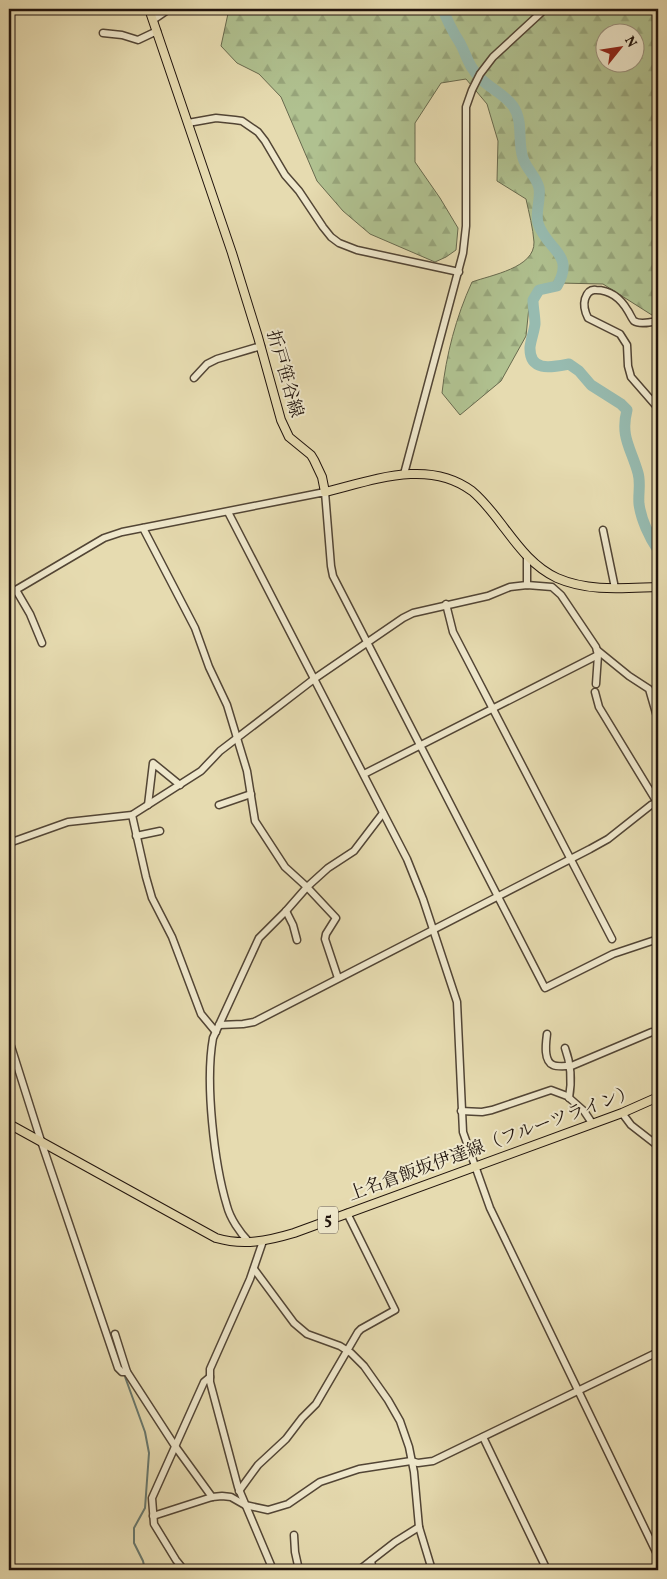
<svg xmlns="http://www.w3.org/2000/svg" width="667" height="1579" font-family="Vollkorn,'Noto Serif JP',serif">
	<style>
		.forest { fill: url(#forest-firs); stroke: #686a4e; fill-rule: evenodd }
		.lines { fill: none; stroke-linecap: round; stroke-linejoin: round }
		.stream { stroke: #67786e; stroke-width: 2 }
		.river { stroke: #97bbb0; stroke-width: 11 }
		.minor-casing { stroke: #524535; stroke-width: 9 }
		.major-casing { stroke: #20130c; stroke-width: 10 }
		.minor { stroke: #efe8cc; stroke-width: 6 }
		.major { stroke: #e6dbb0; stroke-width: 8 }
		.labels { text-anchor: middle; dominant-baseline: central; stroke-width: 4; stroke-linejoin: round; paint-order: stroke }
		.shield { fill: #efe8cc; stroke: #5e5346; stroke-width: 1 }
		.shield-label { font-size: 16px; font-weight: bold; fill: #20130c }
		.street-label { font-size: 18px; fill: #20130c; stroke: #efe8cc }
	</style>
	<defs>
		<pattern id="forest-firs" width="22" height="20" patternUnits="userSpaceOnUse" patternTransform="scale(1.25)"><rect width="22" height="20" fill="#b0c190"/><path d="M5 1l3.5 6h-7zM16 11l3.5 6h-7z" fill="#97a57b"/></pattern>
	</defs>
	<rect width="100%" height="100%" fill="#e6dbb0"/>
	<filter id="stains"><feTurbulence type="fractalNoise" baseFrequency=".004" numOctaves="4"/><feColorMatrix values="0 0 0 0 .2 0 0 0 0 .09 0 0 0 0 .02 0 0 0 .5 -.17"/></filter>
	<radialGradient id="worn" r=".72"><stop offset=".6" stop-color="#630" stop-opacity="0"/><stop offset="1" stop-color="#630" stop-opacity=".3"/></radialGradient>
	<path class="forest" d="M229 9H658V317H655L603 284 559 283 530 297 526 336 501 381 460 415 442 393C446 355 456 317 472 282 491 275 535 268 534 242 533 228 529 213 526 199L497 181 498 141 487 104 466 79 441 83 415 123V162L440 198 458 228 456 250 446 257 435 262 370 234 343 211 317 181 281 97 259 74 237 63 221 46ZM604 32H634V62H604Z"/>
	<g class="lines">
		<g class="stream">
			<polyline points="110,1333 122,1369"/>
			<polyline points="124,1374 145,1432 149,1453 145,1508 134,1528 134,1543 143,1561 145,1570"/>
		</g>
		<path class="river" d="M443 9C447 21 453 32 460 43 468 58 468 66 481 79 491 89 504 94 513 106 524 122 517 141 523 158 526 169 537 177 539 188 541 200 535 212 538 223 546 250 576 253 557 286L539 290 533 300C533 308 535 316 535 324 534 332 531 339 530 347 529 373 553 367 569 364L579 371 591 385 621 404 627 410C620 437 631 448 638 473 641 483 638 494 639 504 641 519 649 537 658 550"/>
		<defs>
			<g id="minor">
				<polyline points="153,20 169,9"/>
				<polyline points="103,33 122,35 138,40 157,31"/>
				<polyline points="188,123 216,118 235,120 242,121 258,132 265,141 285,175 299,191 323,227 331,237 339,243 357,250 459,272"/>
				<path d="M658 321C652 322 640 325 634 321 632 319 630 314 628 311 621 299 611 290 596 290 590 289 587 293 585 299 583 306 585 312 588 318L620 334 627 345 628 366 631 377 658 408"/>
				<polyline points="194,378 207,364 217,359 261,346"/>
				<polyline points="404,474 463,253 466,226 466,107 472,90 480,74 493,57 545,9"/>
				<polyline points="228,512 407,859 423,899 457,1002 463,1132 490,1208 658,1556"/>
				<polyline points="143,528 195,628 209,667 227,705 247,771 255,821 285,867 307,887 336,918 326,934 325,939 338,978"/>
				<polyline points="603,530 615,588"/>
				<polyline points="527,585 527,557"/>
				<polyline points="16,590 30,614 42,643"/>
				<polyline points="9,594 104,538 122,532 325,492 331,566 333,576 545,988 613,954 658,939"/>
				<polyline points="446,604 453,632 612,939"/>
				<polyline points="597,650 629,676 649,689 658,720"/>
				<polyline points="595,692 599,707 658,804"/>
				<polyline points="364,774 598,655"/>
				<polyline points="148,805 153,763 180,785"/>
				<polyline points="219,805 251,794"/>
				<polyline points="132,815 146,877 152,898 172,937 201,1014 216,1032"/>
				<polyline points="136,836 160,831"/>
				<polyline points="9,843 68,822 132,815 201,771 220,751 314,679 403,618 413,613 488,596 510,587 527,585 552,587 561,595 596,647 598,655 596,684"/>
				<polyline points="286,911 293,925 297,940"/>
				<polyline points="219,1025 243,1024 254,1022 590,849 608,839 651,805 658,802"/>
				<path d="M547 1034C546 1042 543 1061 553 1065 557 1067 565 1066 570 1066"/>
				<polyline points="9,1040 41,1141 118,1368 122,1372 127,1372"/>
				<path d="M565 1048C571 1064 572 1081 569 1098"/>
				<polyline points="569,1067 652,1032"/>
				<polyline points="461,1111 482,1112 492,1110 551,1090 567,1096 584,1111 592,1123"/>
				<polyline points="622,1113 631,1125 658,1146"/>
				<polyline points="263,1241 250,1279 210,1369 210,1382 238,1487 273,1570"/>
				<path d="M249 1242C240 1233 230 1218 227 1206 214 1163 205 1082 213 1038L259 938 286 911 307 887 328 868 354 851 383 813"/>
				<polyline points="254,1269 294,1323 307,1334 340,1346 351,1353 364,1366 388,1400 400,1421 409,1447 414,1472 419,1527 432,1570"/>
				<polyline points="115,1334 127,1372 175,1446 212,1497"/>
				<polyline points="483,1437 547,1570"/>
				<polyline points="239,1491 258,1465 286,1439 302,1418 316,1404 358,1332 361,1329 395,1310 347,1213"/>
				<polyline points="153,1516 212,1497 222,1496 231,1497 245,1505 268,1510 288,1504 320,1482 359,1469 411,1461 418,1463 433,1461 658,1352"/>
				<polyline points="294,1535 295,1552 299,1570"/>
				<polyline points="371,1561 373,1570"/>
				<polyline points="184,1570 176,1560 154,1524 152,1498 204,1382 210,1377"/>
				<polyline points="359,1570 395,1542 419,1527"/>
			</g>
			<g id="major">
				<path d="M149 9 232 253 258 337 281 420 289 437 311 455 314 460 322 477 325 492C371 481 428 458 472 491 484 501 493 513 502 525 518 546 533 567 557 578 589 592 624 588 658 587"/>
				<path d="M9 1124 216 1238C244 1246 267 1241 294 1233L622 1113 658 1097"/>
			</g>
		</defs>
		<use href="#minor" class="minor-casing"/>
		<use href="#major" class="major-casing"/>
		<use href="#minor" class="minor"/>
		<use href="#major" class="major"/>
	</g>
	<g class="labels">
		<rect class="shield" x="318" y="1206.5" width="20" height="27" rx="4"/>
		<g class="shield-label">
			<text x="328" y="1220">5</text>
		</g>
		<g class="street-label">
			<text transform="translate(284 374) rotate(74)">折戸笹谷線</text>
			<text transform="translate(492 1144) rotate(-20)">上名倉飯坂伊達線（フルーツライン）</text>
		</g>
	</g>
	<rect width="667" height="1579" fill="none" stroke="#e6dbb0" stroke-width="30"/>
	<rect x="10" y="10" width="647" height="1559" fill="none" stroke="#20130c" stroke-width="2.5"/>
	<rect x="15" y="15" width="637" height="1549" fill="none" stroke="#20130c"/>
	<g transform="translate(620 48) rotate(60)"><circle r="24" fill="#efe8cc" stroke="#9c937f"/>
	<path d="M0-4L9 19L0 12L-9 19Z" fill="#8f2418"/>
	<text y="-8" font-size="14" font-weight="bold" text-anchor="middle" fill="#20130c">N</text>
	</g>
	<rect width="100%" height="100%" filter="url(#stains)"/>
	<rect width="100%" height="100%" fill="url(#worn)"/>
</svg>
